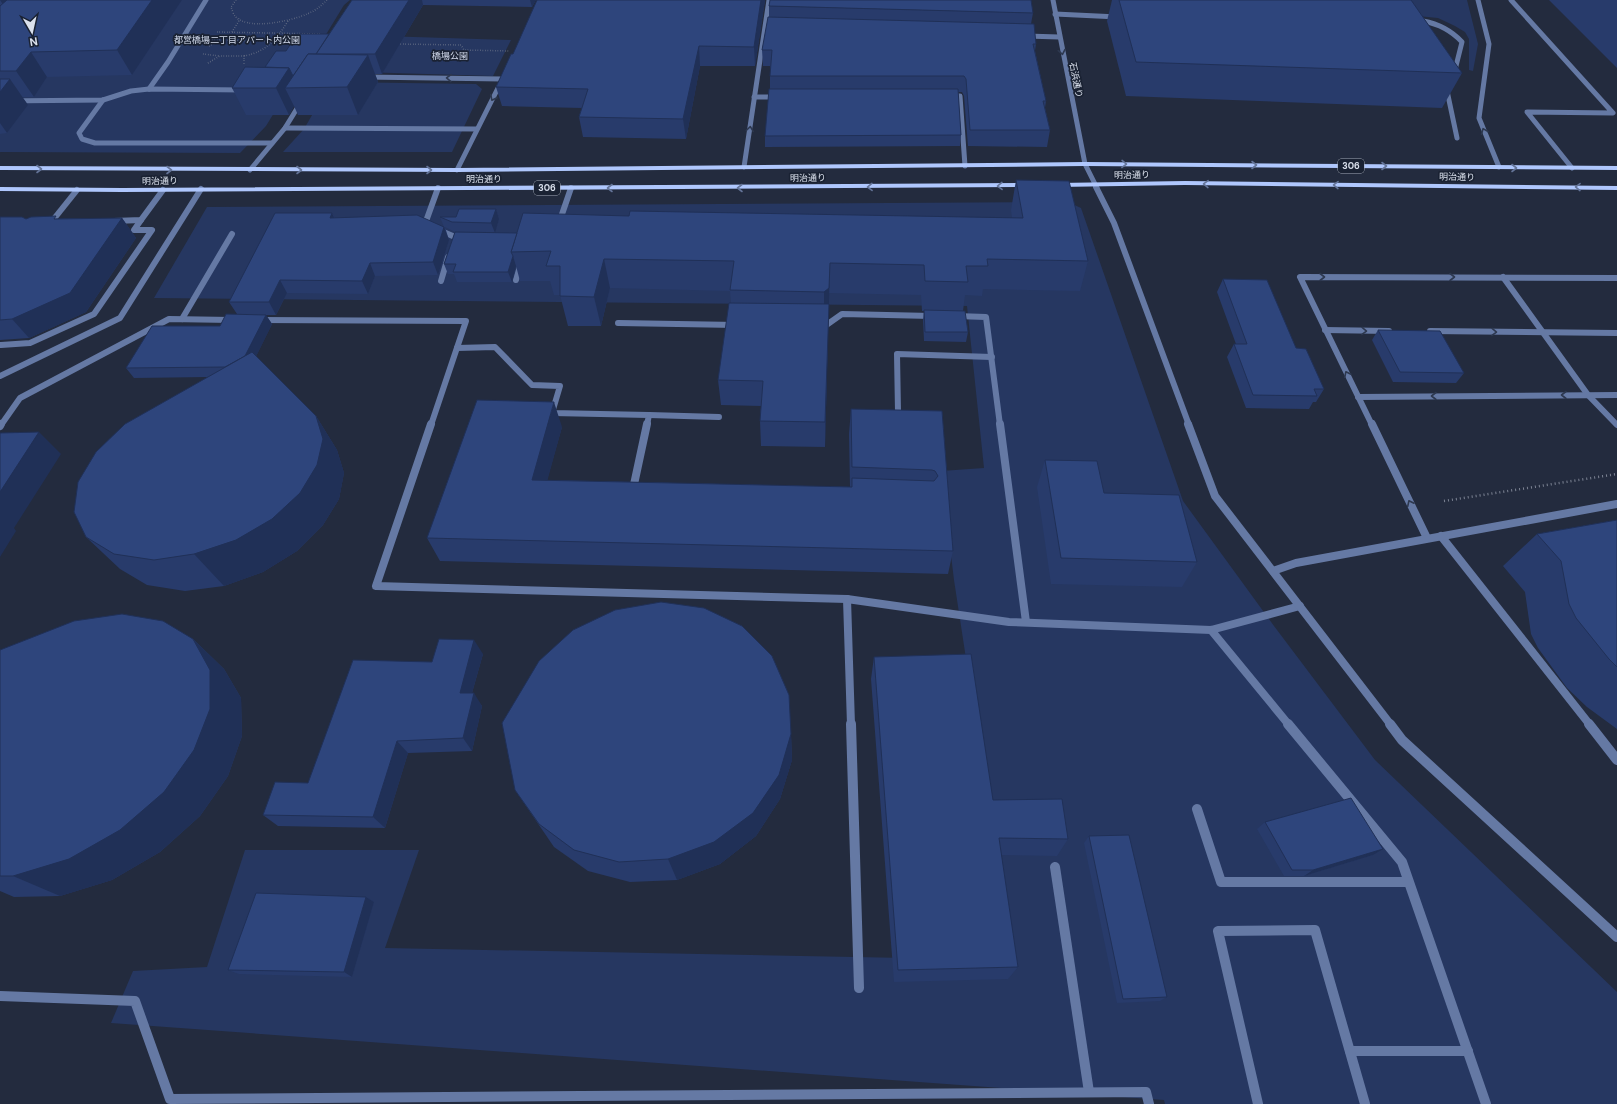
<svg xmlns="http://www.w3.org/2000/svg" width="1617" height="1104" font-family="'DM Sans','Noto Sans JP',sans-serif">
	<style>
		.green { fill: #263761 }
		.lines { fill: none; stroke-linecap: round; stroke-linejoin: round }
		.path-far1 { stroke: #7c8393; stroke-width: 1.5; stroke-dasharray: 0.5 2; stroke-linecap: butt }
		.path { stroke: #7c8393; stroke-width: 2.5; stroke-dasharray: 1 3; stroke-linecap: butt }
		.service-far3 { stroke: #6579a4; stroke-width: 5 }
		.service-far2 { stroke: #6579a4; stroke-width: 6 }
		.service-far1 { stroke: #6579a4; stroke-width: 8 }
		.service { stroke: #6579a4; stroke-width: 10 }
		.minor { stroke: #6579a4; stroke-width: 5 }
		.tertiary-far3 { stroke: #6579a4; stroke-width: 5 }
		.tertiary-far2 { stroke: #6579a4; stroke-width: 6 }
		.tertiary-far1 { stroke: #6579a4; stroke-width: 8 }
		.tertiary { stroke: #6579a4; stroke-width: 10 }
		.primary { fill: #afc7fd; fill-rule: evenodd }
		.wall { fill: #283b6b }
		.shaded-wall { fill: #203057 }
		.building { fill: #2e457c; stroke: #203057 }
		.oneway { stroke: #2d384f }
		.oneway2 { stroke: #647498 }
		.labels { text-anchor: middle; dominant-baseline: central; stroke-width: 3.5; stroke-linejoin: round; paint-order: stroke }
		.far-park-label { font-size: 9px; fill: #d5ddef; stroke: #1a2233 }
		.far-street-label { font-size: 9px; fill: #dbe1ed; stroke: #1a2233 }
		.shield { fill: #1a2233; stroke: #a1a8b5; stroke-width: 1 }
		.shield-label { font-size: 9px; font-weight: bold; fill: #dbe1ed }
	</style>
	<rect width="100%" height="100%" fill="#232b3e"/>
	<g class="green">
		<polygon points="22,0 350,0 344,5 322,41 291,43 285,53 285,95 266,126 240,153 0,152 0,20"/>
		<polygon points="1334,0 1467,0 1478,44 1473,71 1469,70 1469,39 1465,32 1455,26 1438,18 1335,8"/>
		<polygon points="350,35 511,40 493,76 327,71"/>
		<polygon points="335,82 476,84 482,89 452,152 283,152 304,129 330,84"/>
		<polygon points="1068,202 1081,208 1183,501 1274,626 1375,760 1617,992 1617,1104 1165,1104 1164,1100 111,1023 133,971 207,967 245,850 419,850 385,948 1012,960 954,580 941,471 984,468 967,306 154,298 207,207"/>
	</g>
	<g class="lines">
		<g class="path-far1">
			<path d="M236 0 231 7C232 9 233 14 235 16 247 31 291 21 307 14 315 11 321 6 327 0"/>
			<polyline points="217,32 320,34"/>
			<polyline points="232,32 240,19"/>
			<polyline points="212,40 274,41"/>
			<polyline points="398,44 461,45 464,50 510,51"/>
			<polyline points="209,46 219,41"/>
			<polyline points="203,54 220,56"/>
			<path d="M244 56C266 52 277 39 288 21"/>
			<polyline points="208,63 220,56 244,56 244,65"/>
		</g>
		<polyline class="path" points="1444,501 1617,474"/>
		<g class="service-far3">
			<polyline points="1511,0 1613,113 1527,112 1572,168"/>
			<polyline points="1055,14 1118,17"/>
			<path d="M1423 21C1439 24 1451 30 1462 42L1454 74"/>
			<polyline points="1446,86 1457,138"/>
			<polyline points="149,89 168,62 206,0"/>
			<polyline points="103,100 79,133 82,139 95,143 272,143"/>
			<polyline points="0,101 103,100 131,91 149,89 244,90"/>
			<polyline points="285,128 477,129"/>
		</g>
		<g class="service-far2">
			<polyline points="438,188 425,224 455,237 463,237"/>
			<polyline points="114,221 141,220 163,190"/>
			<polyline points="559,223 571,188"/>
			<polyline points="49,225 77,190"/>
			<polyline points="1503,277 1588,395 1617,425"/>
			<polyline points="516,280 521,263"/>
			<polyline points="441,281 448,257"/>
			<polyline points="956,316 986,317 1000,425"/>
			<polyline points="182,319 232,234"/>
			<polyline points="258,320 466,321 431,425"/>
			<polyline points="618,323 737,325"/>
			<polyline points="818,326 825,326 842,314 932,316"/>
			<polyline points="1325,330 1389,331"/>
			<polyline points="1430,331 1617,333"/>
			<polyline points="1,345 30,343 94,314 152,230 134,230 141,220"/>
			<polyline points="457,348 495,347 532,385 560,386 552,413 649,415 647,425"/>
			<polyline points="0,376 120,318 201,189"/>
			<polyline points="1358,397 1617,395"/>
			<polyline points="898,412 897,354 992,357"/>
			<polyline points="649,415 719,417"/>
			<polyline points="1,425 20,398 169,319 232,320"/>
			<polyline points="1372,425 1300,277 1617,278"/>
		</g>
		<g class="service-far1">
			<polyline points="431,424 376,586 847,599"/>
			<polyline points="1000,424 1026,622"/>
			<polyline points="1372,424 1427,538"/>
			<polyline points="0,426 1,424"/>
			<polyline points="635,490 633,489 647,424"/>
			<polyline points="1441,536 1590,725"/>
			<polyline points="1273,571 1296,563 1617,504"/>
			<polyline points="1211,630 1289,725"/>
			<polyline points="851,725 847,599 1009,622 1211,630 1300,606"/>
		</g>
		<g class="service">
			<polyline points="851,724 859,988"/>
			<polyline points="1288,724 1402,862 1486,1104"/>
			<polyline points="1589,724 1617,760"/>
			<polyline points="1197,809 1221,882 1408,882"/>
			<polyline points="1055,867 1089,1092"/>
			<polyline points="0,996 135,1001 170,1099 1146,1092 1149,1104"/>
			<polyline points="1350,1051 1468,1051"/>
			<polyline points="1258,1104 1218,931 1315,930 1365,1104"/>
		</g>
		<g class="minor">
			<polyline points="1478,0 1489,44 1479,118 1499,167"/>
			<polyline points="1026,36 1059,37"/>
			<polyline points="365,77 502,79"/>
			<polyline points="949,96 960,96 965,166"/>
			<polyline points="754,97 777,97"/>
			<polyline points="744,167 769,0"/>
			<polyline points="250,170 285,128 301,102"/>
			<polyline points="457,170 502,80"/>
		</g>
		<polyline class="tertiary-far3" points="1053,0 1085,164 1097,188"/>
		<polyline class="tertiary-far2" points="1096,187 1114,223 1189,425"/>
		<polyline class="tertiary-far1" points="1188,424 1215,496 1391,725"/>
		<polyline class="tertiary" points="1390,724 1402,740 1617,937"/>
		<g class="primary">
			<polygon points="1085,162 1617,166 1617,170 1085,166 457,172 0,170 0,166 457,168"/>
			<polygon points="1185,181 1617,186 1617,190 1185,185 1058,187 1054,185 1058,183"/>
			<polygon points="1028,183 1032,185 1031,187 122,192 0,191 0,187 122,188"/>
		</g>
	</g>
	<g class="wall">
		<polygon points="0,0 182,0 132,75 47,77 34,97 22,97 28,105 7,133 0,134"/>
		<polygon points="352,0 536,0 532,7 423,5 382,74 375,74 378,82 358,115 298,115 294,106 289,115 246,115 232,88 265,67 329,34"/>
		<polygon points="765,0 755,66 700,66 686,139 583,137 579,117 582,108 502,106 496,87 513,54"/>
		<polygon points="1112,0 1411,0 1462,73 1442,108 1126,96 1107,21"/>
		<polygon points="1549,0 1617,0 1617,68"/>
		<polygon points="769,6 1033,13 1031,24 1036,44 1035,51 1046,101 1045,108 1050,130 1047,147 968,146 964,96 962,92 958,92 961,135 960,146 765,147 765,136 770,89 770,66 763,66 762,50 769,17"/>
		<polygon points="1016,180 1088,261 1080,291 983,289 982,296 965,295 963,311 968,332 966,342 924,341 923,320 924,311 922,311 921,295 829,293 825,447 761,446 760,421 761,406 721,405 718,380 731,303 730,291 610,288 601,326 568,326 560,295 554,295 550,281 520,281 516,266 512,282 457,282 454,274 448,274 444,264 455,232 445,227 449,240 438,275 375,276 368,294 287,293 276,315 266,315 272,324 256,356 316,416 337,450 344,473 339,499 323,525 297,551 263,572 224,586 185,591 147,585 120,569 86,537 208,377 134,378 126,368 220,326 237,314 229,302 332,213 335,218 444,227 440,217 456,217 496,209 499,219 495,232 517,233 629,216 1012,218 1011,210"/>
		<polygon points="0,217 26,219 122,218 136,238 86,312 29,338 0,340"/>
		<polygon points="1223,279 1296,348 1324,389 1316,402 1313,402 1309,409 1246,408 1227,357 1234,344 1236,344 1217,292"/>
		<polygon points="1378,330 1464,373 1456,383 1393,382 1372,340"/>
		<polygon points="851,409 942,411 953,551 948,574 440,561 427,538 562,427 547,480 850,487 849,434"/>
		<polygon points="1045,460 1197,562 1182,587 1051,584 1037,487"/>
		<polygon points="1617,520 1617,729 1587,707 1567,688 1538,648 1531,634 1525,592 1503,566 1537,534"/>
		<polygon points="193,639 224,669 241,698 242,736 228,776 200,816 160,852 112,880 60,896 14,897 0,891 0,650"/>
		<polygon points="483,654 472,693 482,706 472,751 408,753 385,828 278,826 263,815 308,783 432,662"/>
		<polygon points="874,657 993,800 1068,839 1057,856 1001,855 1018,967 1008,979 894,982 871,679"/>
		<polygon points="791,734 792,760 780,799 756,836 720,864 677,880 630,882 588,871 554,847 515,790"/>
		<polygon points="1265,822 1373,855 1304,876 1284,876 1257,829"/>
		<polygon points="1089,836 1167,997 1160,1001 1117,1003 1084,843"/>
		<polygon points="366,897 374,902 352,977 239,974 228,970"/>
	</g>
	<g class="shaded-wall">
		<polygon points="0,0 38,0 14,21"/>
		<polygon points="152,0 182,0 132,75 117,50"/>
		<polygon points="409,0 422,0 423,5 382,74 375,54"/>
		<polygon points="530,0 536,0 532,7"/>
		<polygon points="761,0 765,0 755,66 754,47"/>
		<polygon points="699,46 700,66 686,139 683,119"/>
		<polygon points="31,52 47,77 34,97 16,71"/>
		<polygon points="368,55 378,82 358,115 347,87"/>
		<polygon points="289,68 298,87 285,88 294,106 289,115 276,88"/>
		<polygon points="10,79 28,105 7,133 0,123 0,92"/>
		<polygon points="496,209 499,219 495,233 491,223"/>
		<polygon points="332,213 338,226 330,218"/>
		<polygon points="122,218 136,238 86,312 29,338 12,319"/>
		<polygon points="444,227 449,240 438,275 433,262"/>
		<polygon points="513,256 516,266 512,282 508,272"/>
		<polygon points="604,259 610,288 601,326 594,297"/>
		<polygon points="370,263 375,276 368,294 362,281"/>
		<polygon points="830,263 825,447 825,422 824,321 824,292"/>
		<polygon points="280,280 287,293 276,315 269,302"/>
		<polygon points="266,315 272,324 246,377 239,367"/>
		<polygon points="554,402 562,427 541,504 532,480"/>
		<polygon points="316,416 337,450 344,473 339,499 323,525 297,551 263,572 224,586 194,554"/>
		<polygon points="39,432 61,454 14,528 16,531 0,557 0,492"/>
		<polygon points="193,639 224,669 241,698 242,736 228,776 200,816 160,852 112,880 60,896 13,876"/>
		<polygon points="474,640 483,654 468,707 460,693"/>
		<polygon points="474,693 482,706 472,751 463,738"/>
		<polygon points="791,734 792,760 780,799 756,836 720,864 677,880 668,859"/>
		<polygon points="397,741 408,753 385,828 373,817"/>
		<polygon points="1383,849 1373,855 1304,876 1313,870"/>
		<polygon points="366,897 374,902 352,977 344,972"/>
	</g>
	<g class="building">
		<polygon points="7,0 152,0 117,50 31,52 16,71 0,71 0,6"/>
		<polygon points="352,0 409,0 375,54 316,54"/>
		<polygon points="537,0 761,0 754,47 699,46 683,119 579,117 588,89 496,87 511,54 513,54"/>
		<polygon points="770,0 1031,0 1033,13 769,6"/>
		<polygon points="1119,0 1411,0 1462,73 1136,62"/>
		<polygon points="768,17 1034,24 1036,44 1033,44 1046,101 1043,101 1050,130 970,130 966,79 964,76 770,76 772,50 762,50"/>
		<polygon points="297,34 329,34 316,54 308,54 293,76 289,68 265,67 276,51 286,51"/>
		<polygon points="308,54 368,55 347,87 285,88"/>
		<polygon points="245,67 289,68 276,88 232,88"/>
		<polygon points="0,79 10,79 0,92"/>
		<polygon points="769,89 958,89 961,135 765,136"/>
		<polygon points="1016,180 1069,181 1088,261 987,259 988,266 966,266 968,282 925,281 924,265 830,263 829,288 824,292 730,290 734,261 604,259 594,297 560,296 560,266 546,266 551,251 511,252 523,213 629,216 630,211 1023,218"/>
		<polygon points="459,209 496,209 491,223 452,222 440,217 456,217"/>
		<polygon points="275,213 332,213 330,218 417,215 444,227 433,262 370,263 362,281 280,280 269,302 229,302"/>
		<polygon points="56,216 54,219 122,218 70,293 12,319 0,320 0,217 22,217 26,219 31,217"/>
		<polygon points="455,232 517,233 511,252 513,256 508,272 453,272 456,264 444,264"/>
		<polygon points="1223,279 1267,280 1296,348 1306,349 1324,389 1314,389 1317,396 1253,395 1234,344 1247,344"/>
		<polygon points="729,303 829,304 825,422 760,421 763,381 718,380"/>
		<polygon points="924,310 965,311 968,332 925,332"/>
		<polygon points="226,314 266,315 245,356 225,367 126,368 152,326 220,326"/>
		<polygon points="1378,330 1440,331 1464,373 1400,372"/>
		<polygon points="252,352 316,416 323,439 317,465 300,493 272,519 236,540 194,554 154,560 114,554 86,537 74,512 78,482 96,452 125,424"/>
		<polygon points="477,400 554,402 532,480 719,484 852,487 852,478 934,481 938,476 935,471 932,470 852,467 851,409 942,411 953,551 427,538"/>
		<polygon points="39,432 0,492 0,433"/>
		<polygon points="1045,460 1097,461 1104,493 1179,495 1197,562 1061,558"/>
		<polygon points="1617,520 1617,667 1609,659 1576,618 1569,604 1561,561 1537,534"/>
		<polygon points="661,602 704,608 742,626 772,656 789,695 791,734 779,775 753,813 714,842 668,859 619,862 574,850 539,824 515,790 502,723 539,661 573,630 615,610"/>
		<polygon points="122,614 163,621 193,639 210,670 210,709 194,750 164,792 120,830 69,859 13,876 0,876 0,650 74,621"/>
		<polygon points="439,639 474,640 460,693 474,693 463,738 397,741 373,817 263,815 275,782 308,783 353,660 432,662"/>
		<polygon points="971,654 993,800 1062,799 1068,839 999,838 1018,967 898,970 874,657"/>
		<polygon points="1351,798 1383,849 1313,870 1292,870 1265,822"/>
		<polygon points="1129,835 1167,997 1123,999 1089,836"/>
		<polygon points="256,893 366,897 344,972 228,970"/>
	</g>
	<defs><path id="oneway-chevron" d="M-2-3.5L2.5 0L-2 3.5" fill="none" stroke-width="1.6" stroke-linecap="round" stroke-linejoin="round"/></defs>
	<g class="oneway">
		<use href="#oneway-chevron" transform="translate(1062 52) rotate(79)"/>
		<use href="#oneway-chevron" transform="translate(449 78) rotate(-179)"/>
		<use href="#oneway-chevron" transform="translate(493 98) rotate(117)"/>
		<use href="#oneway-chevron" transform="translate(750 129) rotate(-82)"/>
		<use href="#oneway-chevron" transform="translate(1484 131) rotate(-112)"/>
		<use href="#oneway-chevron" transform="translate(1322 277)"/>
		<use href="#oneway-chevron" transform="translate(1452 277)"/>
		<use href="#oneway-chevron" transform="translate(1364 331) rotate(1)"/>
		<use href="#oneway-chevron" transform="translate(1494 332) rotate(1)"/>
		<use href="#oneway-chevron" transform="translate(1347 374) rotate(-116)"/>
		<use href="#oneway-chevron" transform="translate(1564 395) rotate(180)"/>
		<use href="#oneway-chevron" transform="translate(1434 396) rotate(180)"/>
		<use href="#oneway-chevron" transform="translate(1410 503) rotate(-116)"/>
	</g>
	<g class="oneway2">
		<use href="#oneway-chevron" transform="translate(1124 164) rotate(1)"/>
		<use href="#oneway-chevron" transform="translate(1254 165)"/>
		<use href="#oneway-chevron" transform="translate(1384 166)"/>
		<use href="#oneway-chevron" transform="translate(1514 168)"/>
		<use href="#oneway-chevron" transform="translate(39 169)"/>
		<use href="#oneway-chevron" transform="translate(169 170)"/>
		<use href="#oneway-chevron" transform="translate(299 170)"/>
		<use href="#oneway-chevron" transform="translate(429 170)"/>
		<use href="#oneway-chevron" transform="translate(1206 184) rotate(-179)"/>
		<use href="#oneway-chevron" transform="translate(1336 185) rotate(-179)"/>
		<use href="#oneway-chevron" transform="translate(1000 186) rotate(179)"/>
		<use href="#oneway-chevron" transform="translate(870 187) rotate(179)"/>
		<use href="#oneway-chevron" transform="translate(1578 187) rotate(-179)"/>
		<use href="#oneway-chevron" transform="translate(610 188) rotate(180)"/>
		<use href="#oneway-chevron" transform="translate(740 188) rotate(180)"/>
	</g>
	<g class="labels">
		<g class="far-park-label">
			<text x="237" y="40">都営橋場二丁目アパート内公園</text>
			<text x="450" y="56">橋場公園</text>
		</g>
		<g class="far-street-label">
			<text transform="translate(1076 80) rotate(79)">石浜通り</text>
			<text transform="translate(1132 175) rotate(-1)">明治通り</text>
			<text transform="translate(1457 177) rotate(1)">明治通り</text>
			<text transform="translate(808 178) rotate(-1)">明治通り</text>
			<text x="484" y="179">明治通り</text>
			<text transform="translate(160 181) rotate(-1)">明治通り</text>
		</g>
		<g class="shield">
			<rect x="1338" y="159" width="26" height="14" rx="3"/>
			<rect x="534" y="181" width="26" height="14" rx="3"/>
		</g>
		<g class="shield-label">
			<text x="1351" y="166">306</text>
			<text x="547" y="188">306</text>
		</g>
	</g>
	<g transform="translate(32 32) rotate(171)" stroke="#1a2233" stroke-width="3" paint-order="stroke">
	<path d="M0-3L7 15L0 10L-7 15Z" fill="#dbe1ed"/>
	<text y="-6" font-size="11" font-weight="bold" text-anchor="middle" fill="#dbe1ed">N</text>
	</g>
</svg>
